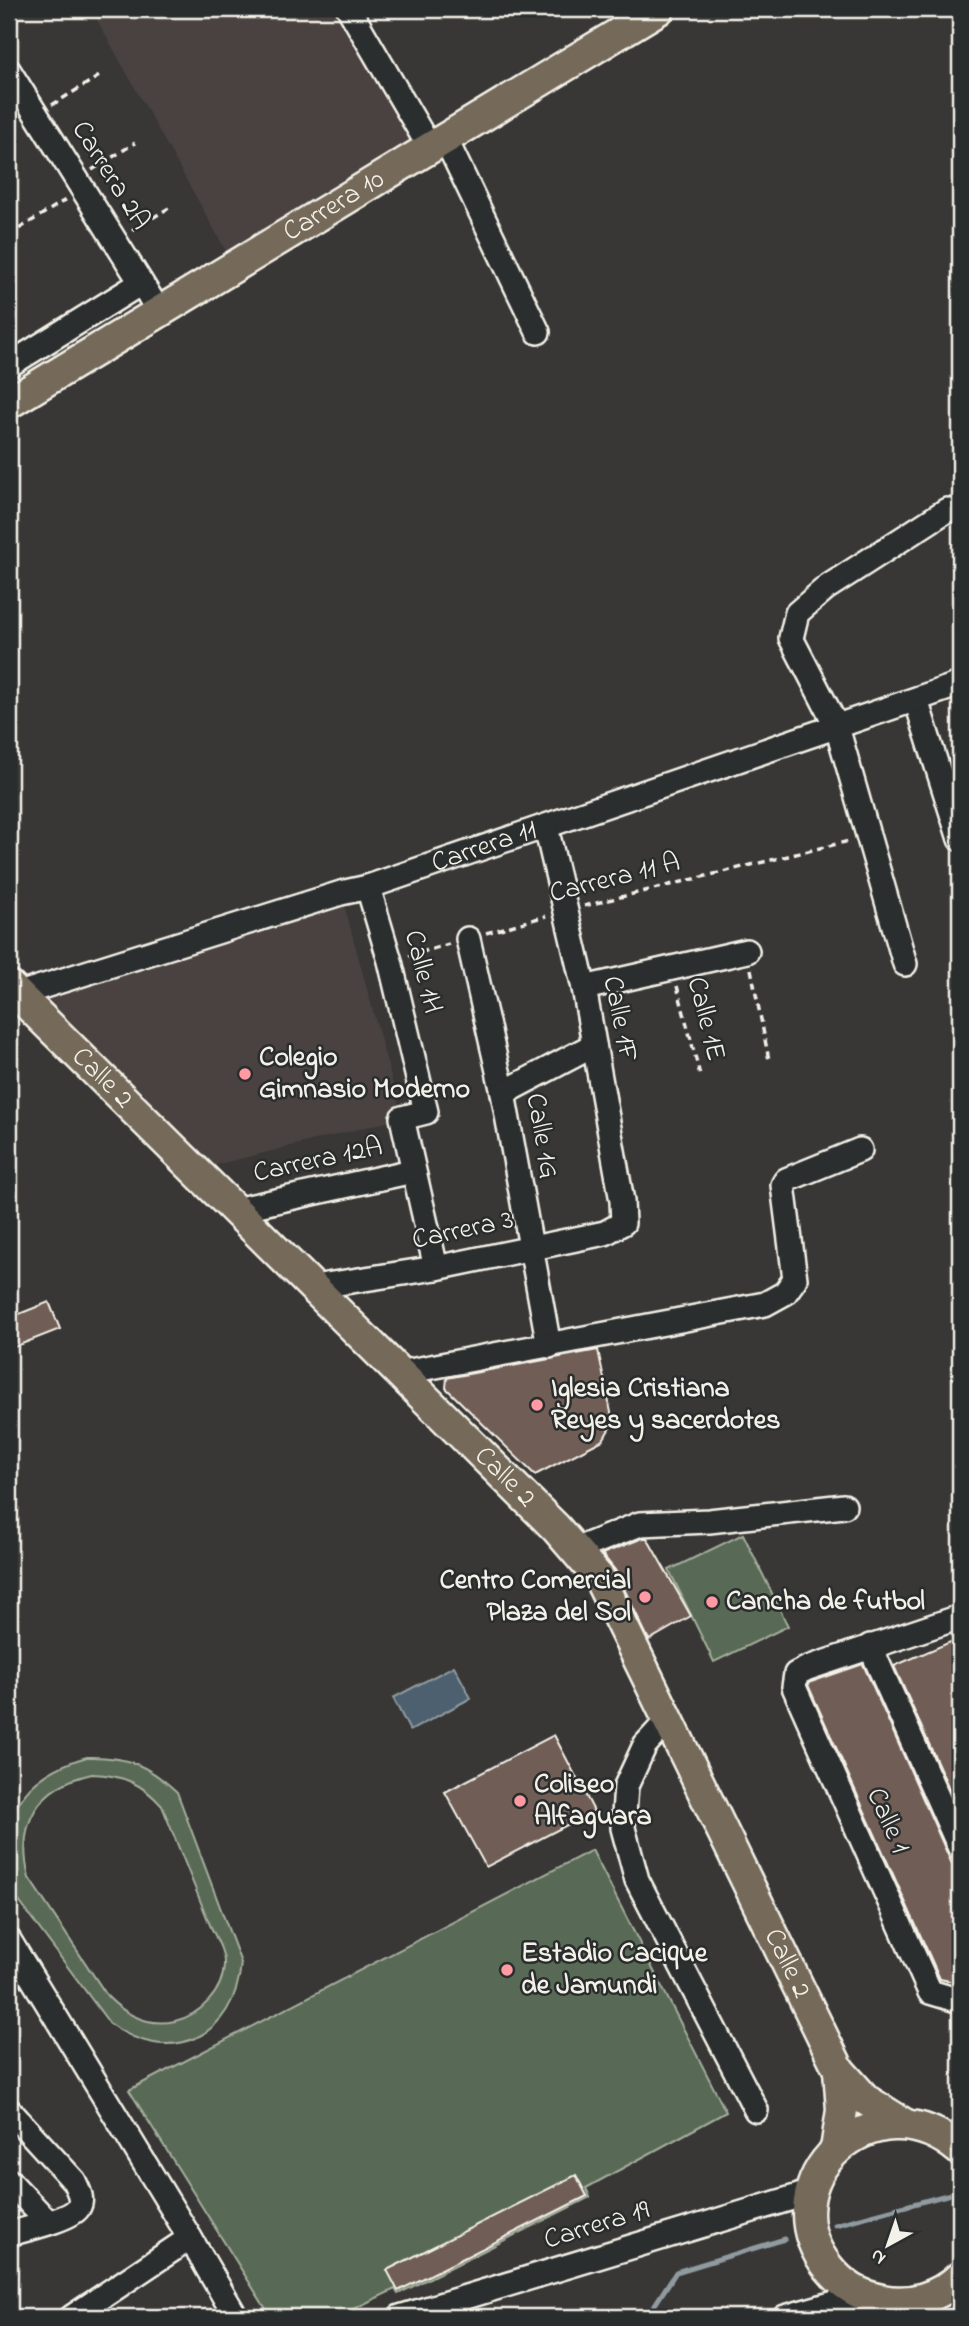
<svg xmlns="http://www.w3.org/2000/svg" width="969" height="2326" font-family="'Indie Flower',sans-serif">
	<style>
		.built { fill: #484240 }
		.green { fill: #596b55; stroke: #a6ae9e; stroke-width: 2; fill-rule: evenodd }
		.water { fill: #4e6170; stroke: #909ba0; stroke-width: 2 }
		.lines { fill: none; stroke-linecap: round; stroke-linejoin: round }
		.stream { stroke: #909ba0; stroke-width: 5 }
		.building { fill: #6f5d57; stroke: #f4f1e8; stroke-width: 2 }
		.minor-casing { stroke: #f4f1e8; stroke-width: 28 }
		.major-casing { stroke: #f4f1e8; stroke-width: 35 }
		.path { stroke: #f4f1e8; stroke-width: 3.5; stroke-dasharray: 7 5; stroke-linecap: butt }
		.minor { stroke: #2a2d2e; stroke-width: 23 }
		.major { stroke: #746a5a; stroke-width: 30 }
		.poi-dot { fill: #ff9aa2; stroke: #2a2d2e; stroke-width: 2.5 }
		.labels { text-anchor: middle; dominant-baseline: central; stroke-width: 5; stroke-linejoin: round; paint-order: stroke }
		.street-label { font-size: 28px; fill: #f4f1e8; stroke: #2a2d2e }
		.poi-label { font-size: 28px; font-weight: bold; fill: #f4f1e8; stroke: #2a2d2e; text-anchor: start }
	</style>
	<rect width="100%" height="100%" fill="#383736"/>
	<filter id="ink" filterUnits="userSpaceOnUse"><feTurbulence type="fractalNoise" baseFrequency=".0143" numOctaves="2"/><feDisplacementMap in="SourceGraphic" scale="14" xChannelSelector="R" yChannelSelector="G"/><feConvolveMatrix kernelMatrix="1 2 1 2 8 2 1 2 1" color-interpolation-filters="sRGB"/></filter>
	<g filter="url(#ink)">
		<g class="built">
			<polygon points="91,9 349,9 430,148 235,267"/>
			<polygon points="341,893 402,1118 196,1170 19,994"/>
		</g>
		<g class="green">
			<polygon points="743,1534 788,1626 714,1662 669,1570"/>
			<path d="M87 1757C127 1756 148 1765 177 1792L241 1963C235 2038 171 2067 110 2024L10 1889 9 1825C20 1787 51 1767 87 1757ZM92 1774C122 1775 142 1783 162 1806 178 1846 194 1885 210 1925 215 1936 225 1953 224 1965 223 1992 200 2015 175 2021 148 2027 126 2015 108 1997L29 1878C16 1824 37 1786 92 1774Z"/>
			<polygon points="592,1850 726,2112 586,2188 590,2197 398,2294 395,2289 337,2317 271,2317 129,2090"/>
		</g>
		<polygon class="water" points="454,1666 471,1698 410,1731 393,1698"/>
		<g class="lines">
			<g class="stream">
				<polyline points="835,2225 958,2192"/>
				<polyline points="647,2317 676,2272 785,2239"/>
			</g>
		</g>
		<g class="building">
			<polygon points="49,1302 60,1329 9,1349 9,1318"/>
			<polygon points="598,1350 613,1422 603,1440 535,1475 446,1388 447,1378"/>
			<polygon points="643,1538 647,1538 691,1616 649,1640 615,1570 602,1554"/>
			<polygon points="955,1640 960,1652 960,1813 894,1666"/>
			<polygon points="863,1664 960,1882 960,1983 940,1979 808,1685 811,1682"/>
			<polygon points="554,1735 594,1811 486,1867 445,1792"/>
			<polygon points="576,2175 587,2196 398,2291 387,2270"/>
		</g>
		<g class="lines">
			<defs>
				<g id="minor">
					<polyline points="349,9 430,148"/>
					<polyline points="9,71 160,313"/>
					<polyline points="445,138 538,332"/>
					<polyline points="9,365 141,283"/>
					<polyline points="916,700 960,839"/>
					<polyline points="368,887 390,961 426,1112 402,1118 436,1268"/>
					<polyline points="468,939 503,1093 549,1346"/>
					<polyline points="905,964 837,727 791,638 797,613 826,588 947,510"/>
					<polyline points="584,988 747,951"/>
					<path id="s1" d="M19 994 341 893 368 887 960 684"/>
					<polyline points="503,1093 594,1045"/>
					<polyline points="235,1210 413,1171"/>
					<polyline points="313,1287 436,1268 605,1233 623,1223 622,1201 584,988 546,827"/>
					<polyline points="399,1373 765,1304 785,1293 795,1279 783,1185 786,1180 860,1150"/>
					<polyline points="575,1550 640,1524 709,1521 844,1506"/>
					<polyline points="960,1617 808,1668 796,1674 794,1687 930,1992 960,2001"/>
					<polyline points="870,1646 960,1848"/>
					<polyline points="669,1719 645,1745 626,1786 623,1828 637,1880 756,2110"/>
					<polyline points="9,1940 190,2238 236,2317"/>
					<path d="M9 2110 74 2181C78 2190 84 2199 78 2208 71 2219 23 2230 9 2234"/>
					<polyline points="9,2181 48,2222"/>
					<polyline points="72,2317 190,2238"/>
					<polyline points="400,2317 812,2192"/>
					<polyline points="785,2317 863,2295"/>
				</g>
				<g id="major">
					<path id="s2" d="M9 403 659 9"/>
					<path id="s3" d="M9 986 556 1528 599 1578 839 2070 866 2100 906 2125"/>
					<polyline points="836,2150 842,2110 839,2070"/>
					<path d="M960 2150C874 2075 762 2184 828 2267 842 2285 860 2296 882 2300 910 2306 939 2297 960 2277"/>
				</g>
			</defs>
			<use href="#minor" class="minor-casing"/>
			<use href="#major" class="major-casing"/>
			<g class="path">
				<polyline points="52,105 101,75"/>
				<polyline points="9,131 19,125"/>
				<polyline points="92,170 135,143"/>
				<polyline points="132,230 169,208"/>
				<polyline points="9,235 67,199"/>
				<polyline points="584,906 849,841"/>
				<polyline points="486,933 546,916"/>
				<polyline points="409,956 449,944"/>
				<polyline points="751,969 769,1060"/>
				<polyline points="677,986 701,1079"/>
			</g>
			<use href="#minor" class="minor"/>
			<use href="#major" class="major"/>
		</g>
	</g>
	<g class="poi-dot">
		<circle cx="245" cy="1074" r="7"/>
		<circle cx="537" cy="1405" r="7"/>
		<circle cx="645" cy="1597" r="7"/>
		<circle cx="712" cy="1602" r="7"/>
		<circle cx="520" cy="1801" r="7"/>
		<circle cx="507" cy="1970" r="7"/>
	</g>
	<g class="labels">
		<g class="street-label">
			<text transform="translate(110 176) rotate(58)">Carrera 2A</text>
			<text stroke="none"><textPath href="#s2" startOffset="380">Carrera 10</textPath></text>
			<text stroke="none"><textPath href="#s1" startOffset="488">Carrera 11</textPath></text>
			<text transform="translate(615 879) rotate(-14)">Carrera 11 A</text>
			<text transform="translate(422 972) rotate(76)">Calle 1H</text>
			<text transform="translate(619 1019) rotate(79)">Calle 1F</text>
			<text transform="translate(705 1019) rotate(76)">Calle 1E</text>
			<text stroke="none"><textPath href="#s3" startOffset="131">Calle 2</textPath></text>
			<text transform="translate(541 1136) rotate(80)">Calle 1G</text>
			<text transform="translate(318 1161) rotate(-12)">Carrera 12A</text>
			<text transform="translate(463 1231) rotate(-12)">Carrera 3</text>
			<text stroke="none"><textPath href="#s3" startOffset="698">Calle 2</textPath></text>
			<text transform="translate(887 1821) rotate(66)">Calle 1</text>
			<text stroke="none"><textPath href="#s3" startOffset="1265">Calle 2</textPath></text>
			<text transform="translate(597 2226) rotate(-17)">Carrera 19</text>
		</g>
		<g class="poi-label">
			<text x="259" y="1058">Colegio<tspan x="259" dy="32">Gimnasio Moderno</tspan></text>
			<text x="551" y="1389">Iglesia Cristiana<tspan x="551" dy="32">Reyes y sacerdotes</tspan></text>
			<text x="631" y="1581" text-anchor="end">Centro Comercial<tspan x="631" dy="32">Plaza del Sol</tspan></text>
			<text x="726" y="1602">Cancha de futbol</text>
			<text x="534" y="1785">Coliseo<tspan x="534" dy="32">Alfaguara</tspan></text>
			<text x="521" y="1954">Estadio Cacique<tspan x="521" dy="32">de Jamundi</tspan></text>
		</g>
	</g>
	<rect width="969" height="2326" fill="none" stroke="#2a2d2e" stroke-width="35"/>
	<rect x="18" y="18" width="934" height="2291" fill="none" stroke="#f4f1e8" stroke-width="2.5" filter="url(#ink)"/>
	<g transform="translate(888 2245) rotate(220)" stroke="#2a2d2e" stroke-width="5" paint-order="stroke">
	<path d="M0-5L12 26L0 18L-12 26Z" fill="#f4f1e8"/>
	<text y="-10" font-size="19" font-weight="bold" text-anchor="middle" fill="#f4f1e8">N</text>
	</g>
</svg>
